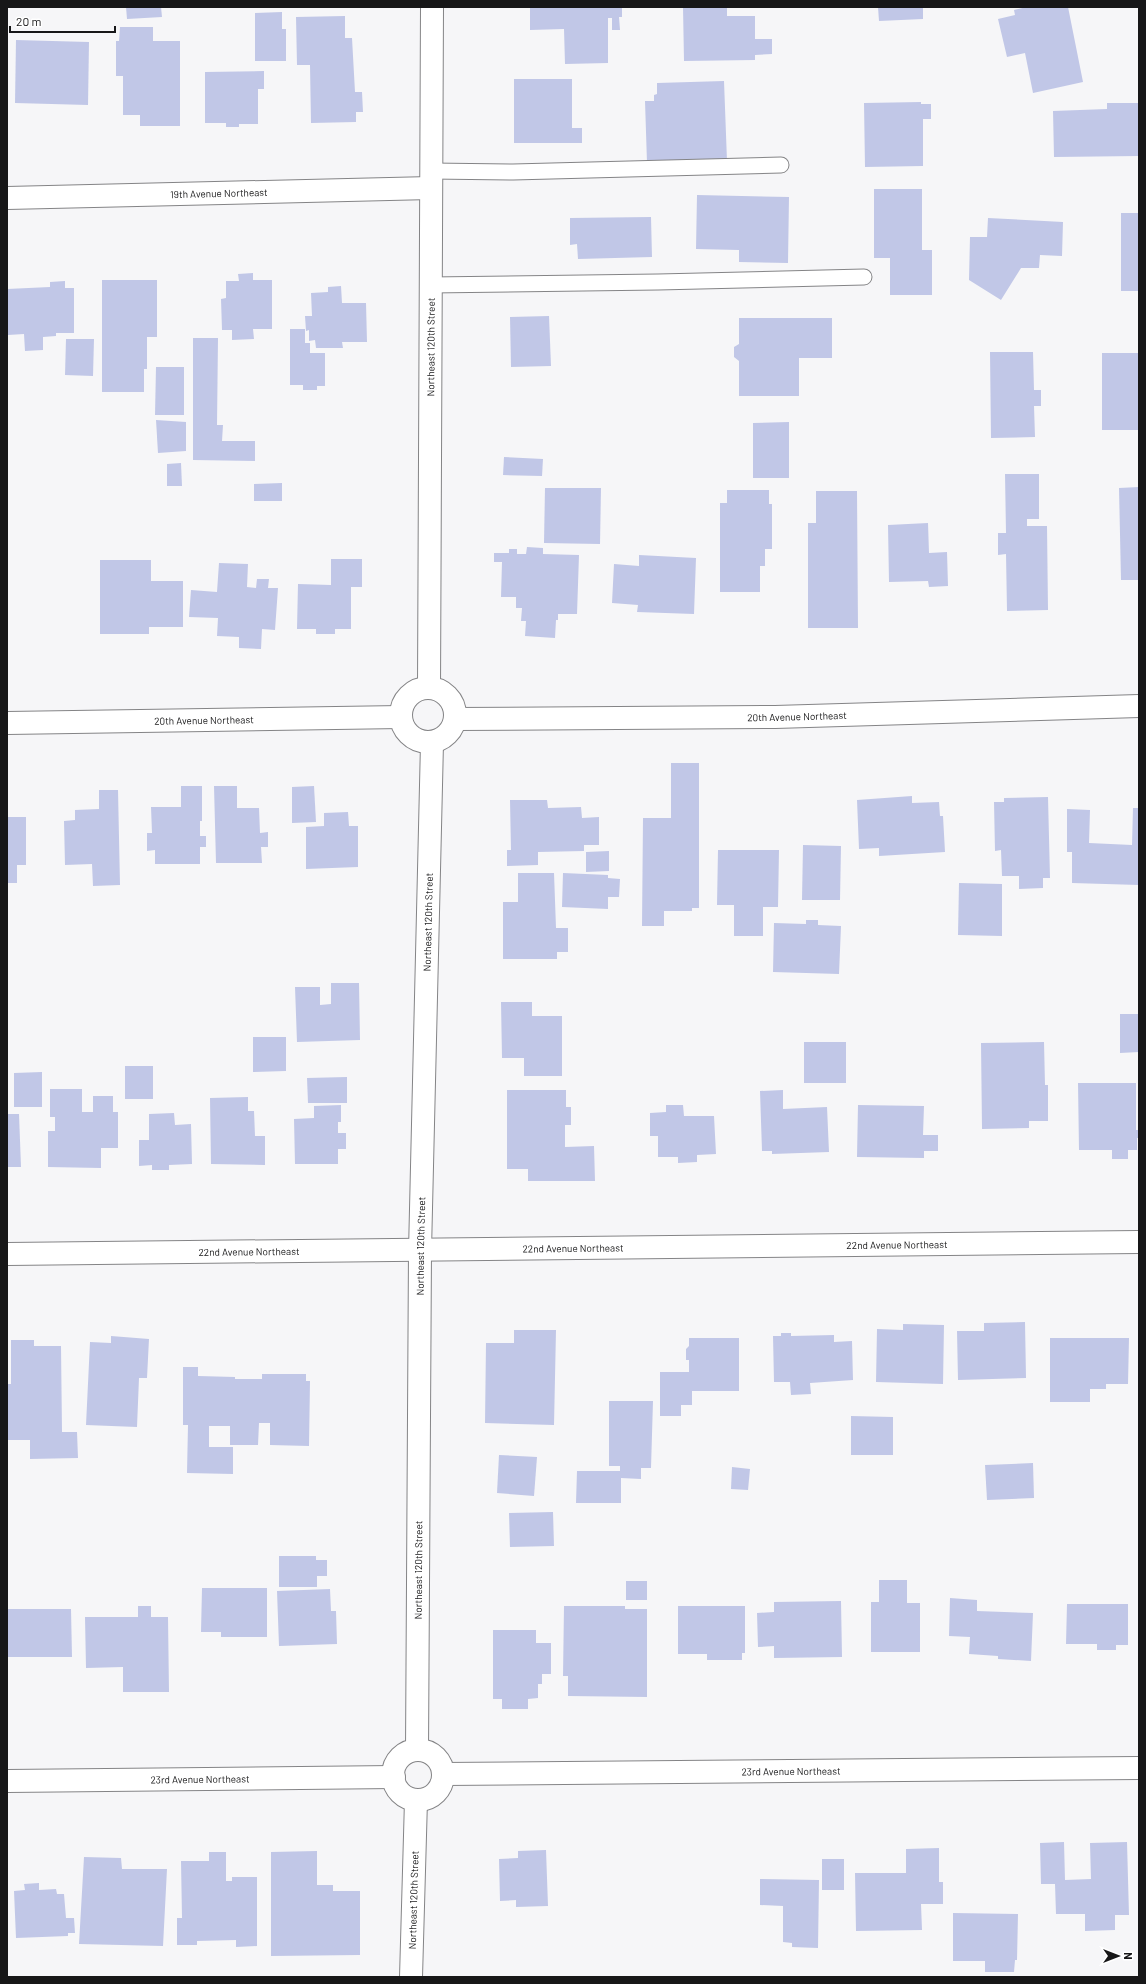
<svg xmlns="http://www.w3.org/2000/svg" width="1146" height="1984" font-family="Barlow,sans-serif">
	<style>
		.building { fill: #c1c7e7 }
		.lines { fill: none; stroke-linecap: round; stroke-linejoin: round }
		.service-casing { stroke: #848486; stroke-width: 17 }
		.minor-casing { stroke: #848486; stroke-width: 24 }
		.service { stroke: #fff; stroke-width: 15 }
		.minor { stroke: #fff; stroke-width: 22 }
		.labels { text-anchor: middle; dominant-baseline: central; stroke-width: 3.5; stroke-linejoin: round; paint-order: stroke }
		.street-label { font-size: 10px; fill: #171718; stroke: #fff }
	</style>
	<rect width="100%" height="100%" fill="#f6f6f8"/>
	<g class="building">
		<polygon points="126,7 161,7 162,17 127,19"/>
		<polygon points="530,7 622,7 622,17 619,17 620,30 612,30 612,18 608,18 608,63 565,64 564,29 530,30"/>
		<polygon points="683,7 727,7 727,16 755,16 755,39 772,39 772,54 755,55 755,60 684,61"/>
		<polygon points="878,7 923,7 923,19 879,21"/>
		<polygon points="1027,7 1068,7 1083,82 1033,93 1025,53 1007,57 998,19 1015,15 1014,10"/>
		<polygon points="282,12 282,29 286,29 286,61 255,61 255,13"/>
		<polygon points="345,16 345,38 352,38 355,92 362,92 363,112 356,112 356,122 311,123 310,65 297,65 296,17"/>
		<polygon points="120,27 153,27 153,41 180,41 180,126 140,126 140,115 123,115 123,76 116,76 116,41 119,41"/>
		<polygon points="16,40 89,42 88,105 15,103"/>
		<polygon points="264,71 264,89 258,89 258,124 239,124 239,127 226,127 226,123 205,123 205,72"/>
		<polygon points="514,79 572,79 572,128 582,128 582,143 514,143"/>
		<polygon points="724,81 727,161 647,163 645,101 654,101 654,95 657,94 657,83"/>
		<polygon points="921,102 921,104 931,104 931,119 923,119 923,166 865,167 864,103"/>
		<polygon points="1107,103 1139,103 1139,156 1054,157 1053,111 1107,109"/>
		<polygon points="874,189 922,189 922,250 932,250 932,295 890,295 890,258 874,258"/>
		<polygon points="697,195 789,197 788,263 739,262 739,250 696,249"/>
		<rect x="1121" y="213" width="18" height="78"/>
		<polygon points="651,217 652,257 578,259 577,244 570,245 570,218"/>
		<polygon points="988,218 1063,222 1062,256 1040,255 1039,268 1021,268 1001,300 969,280 970,237 987,237"/>
		<polygon points="253,273 253,280 272,280 272,329 253,329 254,339 232,340 232,330 222,330 221,299 226,298 226,281 239,281 238,274"/>
		<polygon points="102,280 157,280 157,337 147,337 147,369 144,369 144,392 102,392"/>
		<polygon points="65,281 65,288 74,288 74,333 56,333 56,336 43,337 43,350 25,351 24,334 8,335 7,289 50,287 50,282"/>
		<polygon points="341,286 342,303 366,303 367,342 342,342 343,348 316,348 315,340 309,341 309,330 306,331 305,316 312,316 311,293 328,292 328,287"/>
		<polygon points="549,316 551,366 511,367 510,317"/>
		<polygon points="739,318 832,318 832,358 799,358 799,396 739,396 739,361 734,357 734,347 739,344"/>
		<polygon points="290,329 305,329 305,343 310,343 310,353 325,353 325,386 317,386 317,390 303,390 303,385 290,385"/>
		<polygon points="193,338 218,338 217,425 223,425 222,441 255,441 255,461 193,460"/>
		<polygon points="66,339 94,339 93,376 65,375"/>
		<polygon points="990,352 1033,352 1034,390 1041,390 1041,406 1034,406 1035,437 991,438"/>
		<rect x="1102" y="353" width="37" height="77"/>
		<polygon points="156,367 184,367 184,415 155,415"/>
		<polygon points="156,420 186,422 186,451 158,453"/>
		<polygon points="789,422 789,478 753,478 753,423"/>
		<polygon points="504,457 543,459 542,476 503,475"/>
		<polygon points="181,463 182,486 167,486 167,464"/>
		<polygon points="1005,474 1039,474 1039,519 1027,519 1027,526 1047,526 1048,610 1007,611 1006,554 998,555 998,533 1006,533"/>
		<polygon points="282,483 282,501 254,501 254,484"/>
		<polygon points="1139,487 1139,580 1121,580 1119,488"/>
		<polygon points="545,488 601,488 600,544 544,543"/>
		<polygon points="727,490 769,490 769,504 772,504 772,549 765,549 765,566 760,566 760,592 720,592 720,503 727,503"/>
		<polygon points="816,491 857,491 858,628 808,628 808,523 816,523"/>
		<polygon points="928,523 929,553 947,552 948,586 929,587 928,581 889,582 888,525"/>
		<polygon points="527,547 543,548 543,554 579,555 577,614 558,614 558,620 556,620 555,638 525,636 526,621 521,621 522,608 516,608 516,597 501,597 502,562 494,562 494,553 509,553 509,549 517,549 517,554 526,554"/>
		<polygon points="639,555 696,558 694,614 637,612 638,605 612,603 614,564 639,566"/>
		<polygon points="331,559 362,559 362,587 351,587 351,629 335,629 335,634 316,634 316,629 297,629 298,584 331,585"/>
		<polygon points="100,560 151,560 151,581 183,581 183,627 149,627 149,634 100,634"/>
		<polygon points="219,563 248,564 247,587 256,588 257,579 269,579 268,588 278,588 275,630 262,629 261,649 239,648 239,637 217,636 218,618 189,617 191,590 217,592"/>
		<polygon points="671,763 699,763 699,908 692,908 692,911 664,911 664,926 642,926 643,818 671,818"/>
		<polygon points="181,786 202,786 202,821 200,821 200,836 206,836 206,847 200,847 200,864 155,864 155,850 147,851 147,833 152,833 151,807 181,807"/>
		<polygon points="214,786 237,786 237,808 259,808 260,833 268,832 268,847 261,847 262,863 216,863"/>
		<polygon points="314,786 316,822 292,823 292,787"/>
		<polygon points="99,790 118,790 120,885 93,886 92,864 65,865 64,821 75,820 75,810 99,809"/>
		<polygon points="912,796 912,803 939,802 940,816 943,816 945,852 879,856 879,848 859,849 857,800"/>
		<polygon points="1048,797 1050,878 1043,878 1043,888 1019,889 1019,876 1002,876 1001,850 995,851 994,802 1004,802 1004,798"/>
		<polygon points="510,800 547,800 548,808 581,807 582,818 599,817 599,845 584,845 584,851 538,852 538,865 507,866 507,850 511,850"/>
		<polygon points="1133,808 1139,808 1139,885 1072,883 1072,852 1067,852 1067,809 1090,810 1089,843 1132,845"/>
		<polygon points="348,812 349,826 358,826 358,867 306,869 306,827 324,826 324,813"/>
		<polygon points="7,817 26,817 26,865 17,865 17,883 7,883"/>
		<polygon points="803,845 841,846 840,900 802,900"/>
		<polygon points="718,850 779,850 778,907 763,907 763,936 734,936 734,905 717,905"/>
		<polygon points="609,851 609,871 586,872 586,852"/>
		<polygon points="518,873 554,873 556,928 568,928 568,952 557,952 557,959 503,959 503,902 518,902"/>
		<polygon points="563,873 608,875 608,878 620,879 619,897 608,897 608,909 562,907"/>
		<polygon points="959,883 1002,884 1002,936 958,935"/>
		<polygon points="806,920 818,920 818,925 841,926 839,974 773,972 774,923 806,924"/>
		<polygon points="331,983 359,983 360,1040 297,1042 295,987 320,987 320,1005 331,1004"/>
		<polygon points="501,1002 532,1002 532,1016 562,1016 562,1076 524,1076 524,1058 502,1058"/>
		<polygon points="1120,1014 1139,1014 1139,1052 1120,1053"/>
		<polygon points="253,1037 286,1037 286,1071 253,1072"/>
		<rect x="804" y="1042" width="42" height="41"/>
		<polygon points="1044,1042 1045,1085 1048,1085 1048,1121 1029,1121 1029,1128 982,1129 981,1043"/>
		<rect x="125" y="1066" width="28" height="33"/>
		<polygon points="42,1072 42,1107 14,1107 14,1073"/>
		<polygon points="347,1077 347,1103 308,1103 307,1078"/>
		<polygon points="1078,1083 1136,1083 1136,1130 1139,1130 1139,1138 1137,1138 1137,1150 1128,1150 1128,1159 1112,1159 1112,1150 1079,1150"/>
		<polygon points="50,1089 82,1089 82,1112 93,1112 93,1096 113,1096 113,1112 118,1112 118,1148 101,1148 101,1168 48,1167 48,1131 55,1131 55,1117 50,1117"/>
		<polygon points="507,1090 566,1090 566,1107 571,1107 571,1125 565,1125 565,1147 594,1146 595,1181 528,1181 528,1169 507,1169"/>
		<polygon points="783,1090 783,1109 827,1107 829,1152 772,1154 772,1151 762,1151 760,1091"/>
		<polygon points="248,1097 248,1111 254,1111 255,1136 265,1136 265,1165 211,1164 210,1098"/>
		<polygon points="341,1105 341,1122 338,1122 338,1133 346,1133 346,1149 338,1149 338,1164 295,1164 294,1119 314,1118 314,1106"/>
		<polygon points="666,1105 683,1105 684,1116 714,1116 716,1154 697,1155 697,1162 678,1163 678,1157 658,1157 658,1136 650,1136 650,1113 666,1112"/>
		<polygon points="858,1105 924,1106 923,1135 938,1135 938,1151 924,1151 924,1158 857,1157"/>
		<polygon points="174,1113 175,1125 191,1124 192,1164 169,1165 169,1170 152,1170 152,1165 139,1166 139,1140 149,1140 149,1114"/>
		<polygon points="7,1114 19,1114 21,1167 7,1167"/>
		<polygon points="1025,1322 1026,1378 958,1380 957,1331 984,1331 984,1323"/>
		<polygon points="903,1324 944,1325 943,1384 876,1382 877,1329 903,1330"/>
		<polygon points="514,1330 556,1330 554,1425 485,1423 486,1343 514,1343"/>
		<polygon points="781,1333 791,1333 791,1336 834,1335 834,1342 852,1341 853,1380 810,1383 811,1394 791,1395 790,1382 774,1382 773,1336 781,1336"/>
		<polygon points="111,1336 149,1339 147,1378 139,1378 137,1427 86,1425 90,1342 111,1343"/>
		<polygon points="689,1338 739,1338 739,1391 692,1391 692,1405 681,1405 681,1416 660,1416 660,1372 689,1372 689,1360 686,1360 686,1349 689,1346"/>
		<polygon points="1050,1338 1129,1338 1128,1384 1106,1384 1106,1389 1090,1389 1090,1402 1050,1402"/>
		<polygon points="11,1340 34,1340 34,1346 61,1346 62,1432 77,1432 78,1458 30,1459 30,1440 7,1440 7,1384 11,1384"/>
		<polygon points="183,1367 198,1367 198,1376 235,1377 235,1379 262,1379 262,1374 306,1374 306,1381 310,1381 309,1446 270,1445 270,1423 259,1423 258,1445 230,1445 230,1426 209,1426 209,1447 233,1447 233,1474 187,1473 188,1425 183,1425"/>
		<polygon points="609,1401 653,1401 651,1468 641,1468 641,1479 621,1478 621,1503 576,1503 577,1471 620,1471 620,1466 609,1466"/>
		<polygon points="851,1416 893,1417 893,1455 851,1455"/>
		<polygon points="499,1455 537,1457 534,1496 497,1493"/>
		<polygon points="1033,1463 1034,1498 987,1500 985,1465"/>
		<polygon points="732,1467 750,1469 748,1490 731,1489"/>
		<polygon points="553,1512 554,1546 510,1547 509,1513"/>
		<polygon points="279,1556 316,1556 316,1560 327,1560 327,1576 317,1576 317,1587 279,1587"/>
		<polygon points="879,1580 907,1580 907,1603 920,1603 920,1652 871,1652 871,1602 879,1602"/>
		<rect x="626" y="1581" width="21" height="19"/>
		<polygon points="202,1588 267,1588 267,1637 221,1637 221,1632 201,1632"/>
		<polygon points="330,1589 331,1611 336,1611 337,1644 279,1646 277,1591"/>
		<polygon points="950,1598 977,1600 977,1611 1033,1613 1031,1661 998,1659 998,1656 969,1654 970,1637 949,1636"/>
		<polygon points="841,1601 842,1657 774,1658 774,1646 758,1647 757,1613 774,1612 774,1602"/>
		<polygon points="1067,1604 1128,1604 1128,1645 1116,1645 1116,1650 1097,1650 1097,1644 1066,1644"/>
		<polygon points="138,1606 151,1606 151,1617 168,1617 169,1692 123,1692 123,1667 86,1668 85,1617 138,1617"/>
		<polygon points="564,1606 625,1606 625,1609 647,1609 647,1697 568,1696 568,1676 563,1676"/>
		<polygon points="678,1606 745,1606 745,1653 742,1653 742,1660 707,1660 707,1654 678,1654"/>
		<polygon points="7,1609 71,1609 72,1657 7,1657"/>
		<polygon points="493,1630 536,1630 536,1643 551,1643 551,1674 542,1674 542,1684 538,1684 538,1698 528,1699 528,1709 502,1709 502,1699 493,1699"/>
		<polygon points="1064,1842 1065,1880 1091,1879 1090,1843 1127,1842 1129,1915 1115,1915 1115,1930 1085,1931 1085,1914 1056,1914 1055,1884 1041,1884 1040,1843"/>
		<polygon points="939,1848 939,1882 943,1882 943,1904 921,1904 922,1930 856,1931 855,1873 906,1873 906,1849"/>
		<polygon points="546,1850 548,1906 516,1907 516,1900 500,1901 499,1859 518,1858 518,1851"/>
		<polygon points="317,1851 317,1885 333,1885 333,1891 360,1891 360,1955 271,1956 271,1852"/>
		<polygon points="209,1852 226,1852 226,1881 232,1881 232,1877 257,1877 257,1946 236,1947 236,1940 197,1941 197,1945 177,1945 177,1918 182,1918 181,1861 209,1861"/>
		<polygon points="84,1857 121,1858 122,1869 167,1869 163,1946 79,1944"/>
		<rect x="822" y="1859" width="22" height="31"/>
		<polygon points="760,1879 819,1880 818,1948 792,1947 792,1943 783,1942 783,1906 760,1905"/>
		<polygon points="39,1883 39,1890 56,1889 57,1894 64,1894 66,1918 74,1918 75,1933 68,1933 68,1936 16,1938 14,1891 25,1890 24,1884"/>
		<polygon points="953,1913 1018,1914 1017,1960 1015,1960 1014,1972 985,1972 985,1961 953,1961"/>
	</g>
	<g class="lines">
		<defs>
			<g id="service">
				<polyline points="431,171 513,172 781,165"/>
				<polyline points="430,285 658,282 864,277"/>
			</g>
			<g id="minor">
				<path id="s1" d="M7 198 431 188"/>
				<circle cx="428" cy="715" r="27"/>
				<path id="s2" d="M429 688 432 7"/>
				<path id="s3" d="M455 719 775 717 1139 706"/>
				<path id="s4" d="M7 723 401 717"/>
				<path id="s5" d="M7 1254 1139 1242"/>
				<path id="s6" d="M417 1750 420 1251 432 743"/>
				<circle cx="418" cy="1775" r="25"/>
				<path id="s7" d="M443 1774 1139 1768"/>
				<path id="s8" d="M7 1781 394 1777"/>
				<path id="s9" d="M411 1977 416 1800"/>
			</g>
		</defs>
		<use href="#service" class="service-casing"/>
		<use href="#minor" class="minor-casing"/>
		<use href="#service" class="service"/>
		<use href="#minor" class="minor"/>
	</g>
	<g class="labels">
		<g class="street-label">
			<text stroke="none"><textPath href="#s1" startOffset="212">19th Avenue Northeast</textPath></text>
			<text stroke="none"><textPath href="#s2" startOffset="341">Northeast 120th Street</textPath></text>
			<text stroke="none"><textPath href="#s3" startOffset="342">20th Avenue Northeast</textPath></text>
			<text stroke="none"><textPath href="#s4" startOffset="197">20th Avenue Northeast</textPath></text>
			<text stroke="none"><textPath href="#s6" startOffset="828">Northeast 120th Street</textPath></text>
			<text stroke="none"><textPath href="#s5" startOffset="890">22nd Avenue Northeast</textPath></text>
			<text stroke="none"><textPath href="#s6" startOffset="504">Northeast 120th Street</textPath></text>
			<text stroke="none"><textPath href="#s5" startOffset="566">22nd Avenue Northeast</textPath></text>
			<text stroke="none"><textPath href="#s5" startOffset="242">22nd Avenue Northeast</textPath></text>
			<text stroke="none"><textPath href="#s6" startOffset="180">Northeast 120th Street</textPath></text>
			<text stroke="none"><textPath href="#s7" startOffset="348">23rd Avenue Northeast</textPath></text>
			<text stroke="none"><textPath href="#s8" startOffset="193">23rd Avenue Northeast</textPath></text>
			<text stroke="none"><textPath href="#s9" startOffset="77">Northeast 120th Street</textPath></text>
		</g>
	</g>
	<rect width="1146" height="1984" fill="none" stroke="#171718" stroke-width="16"/>
	<g transform="translate(1118 1956) rotate(90)" stroke="#ffffff" stroke-width="3" paint-order="stroke">
	<path d="M0-3L7 15L0 10L-7 15Z" fill="#171718"/>
	<text y="-6" font-size="11" font-weight="bold" text-anchor="middle" fill="#171718">N</text>
	</g>
	<path d="M10 26v6h105v-6" fill="none" stroke="#171718" stroke-width="2"/>
	<text x="16" y="26" font-size="12" fill="#171718" stroke="#ffffff" stroke-width="3" paint-order="stroke">20 m</text>
</svg>
